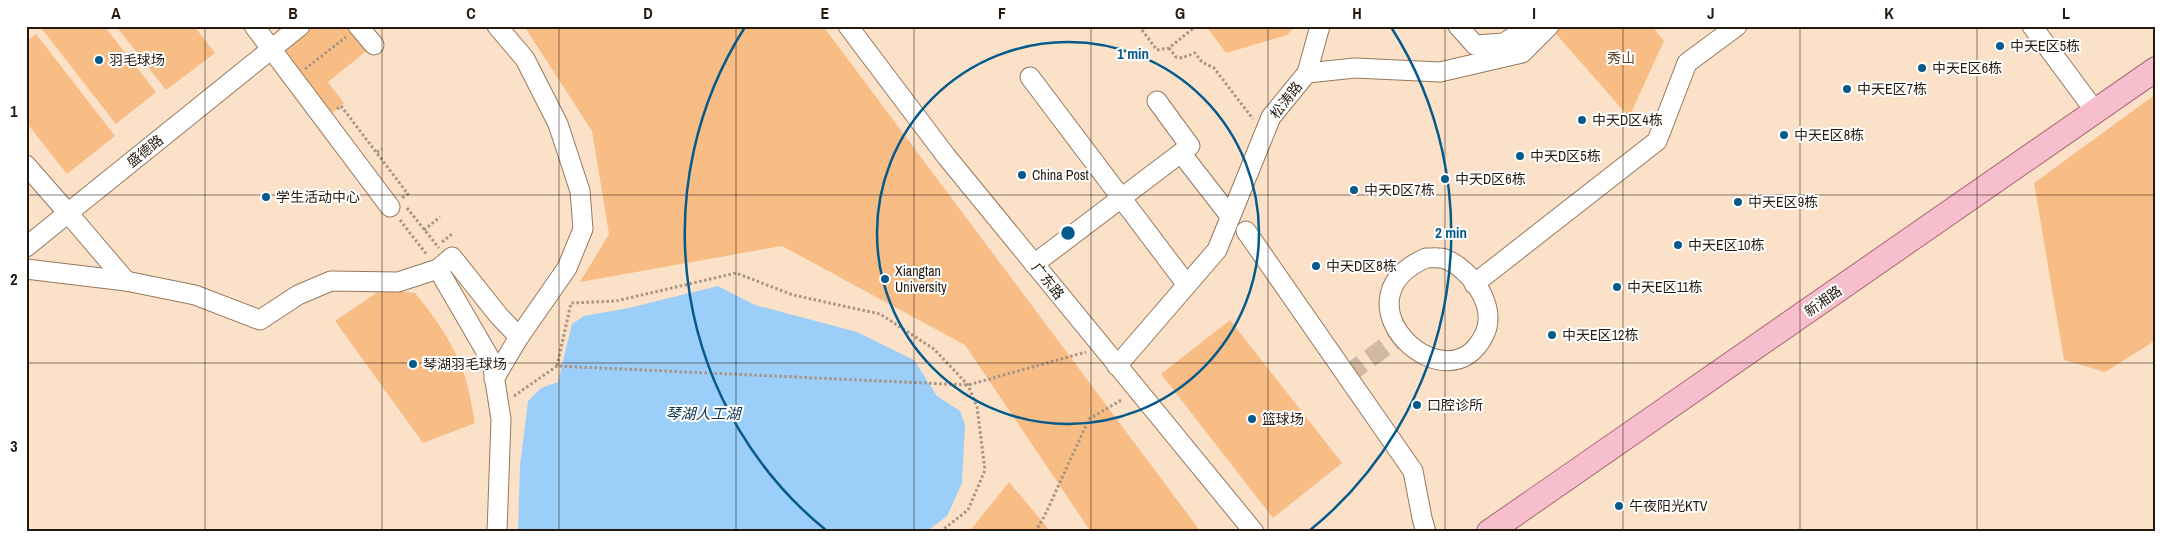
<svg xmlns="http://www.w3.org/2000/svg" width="2182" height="558" font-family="'Archivo Narrow','Noto Sans SC',sans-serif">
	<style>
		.green { fill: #f8bc85 }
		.water { fill: #9bcef8 }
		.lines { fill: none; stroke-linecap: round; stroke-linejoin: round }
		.minor-tunnel { stroke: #d1b9a4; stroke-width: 19; stroke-dasharray: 19 9; stroke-linecap: butt }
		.minor-casing { stroke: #96785d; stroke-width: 21 }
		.major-casing { stroke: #a96974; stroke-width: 26 }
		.path { stroke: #a99481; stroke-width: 3; stroke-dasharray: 2.5 2.5; stroke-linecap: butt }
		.minor { stroke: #fff; stroke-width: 19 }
		.major { stroke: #f7bfcd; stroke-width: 24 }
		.grid { fill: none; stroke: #24190e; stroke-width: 1; stroke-opacity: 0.55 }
		.ring { fill: none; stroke: #055a8c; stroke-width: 2.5 }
		.poi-dot { fill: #055a8c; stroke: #fff; stroke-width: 2 }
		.labels { text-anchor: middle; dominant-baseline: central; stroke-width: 4; stroke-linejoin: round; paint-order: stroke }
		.poi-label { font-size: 14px; fill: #24190e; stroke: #fff; text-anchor: start }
		.park-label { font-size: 14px; fill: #634222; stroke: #fff }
		.street-label { font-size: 14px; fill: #24190e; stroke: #fff }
		.water-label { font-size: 15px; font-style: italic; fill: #0f3651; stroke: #fff }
		.centre { fill: #055a8c; stroke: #fff; stroke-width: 2.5 }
		.ring-label { font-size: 15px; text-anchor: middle; font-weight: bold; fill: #055a8c; stroke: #fff; stroke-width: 4; stroke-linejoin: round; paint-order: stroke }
		.neatline { fill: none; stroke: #24190e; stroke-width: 2 }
		.grid-label { font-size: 16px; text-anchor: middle; font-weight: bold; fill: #24190e }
	</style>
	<rect width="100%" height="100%" fill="#fce1c9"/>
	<g class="green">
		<polygon points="45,26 104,26 156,92 116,124 42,29"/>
		<polygon points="116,26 194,26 215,53 166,90"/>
		<polygon points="313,26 360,26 374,45 328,82 344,103 326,118 279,54"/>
		<polygon points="524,26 823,26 1201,532 1091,532 965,345 782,246 580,282 609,234 592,131"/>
		<polygon points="1206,26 1296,26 1287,35 1226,53"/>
		<polygon points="1549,26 1652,26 1664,41 1629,117"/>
		<polygon points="36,34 115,136 67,174 26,122 26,42"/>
		<polygon points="2156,94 2156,340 2105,372 2064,360 2034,183"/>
		<path d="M382 289 415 293C436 318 457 349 466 380 470 394 472 409 475 423L423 443 335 321Z"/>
		<polygon points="1230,320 1342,463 1273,518 1161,374"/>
		<polygon points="1009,482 1051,532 969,532"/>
	</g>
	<polygon class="water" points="718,286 755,305 857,332 914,360 937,396 960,411 965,425 962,483 947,516 926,532 518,532 520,465 528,401 541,388 558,382 572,324 584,316 629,308"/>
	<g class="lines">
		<polyline class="minor-tunnel" points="1347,375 1401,335"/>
		<defs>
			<g id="minor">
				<polyline points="254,26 390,207"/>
				<polyline points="358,26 374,45"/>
				<polyline points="848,26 946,156 1254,532"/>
				<polyline points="1458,26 1475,45 1504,43 1530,26"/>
				<polyline points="2032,26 2095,111"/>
				<polyline points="1307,73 1320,26"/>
				<polyline points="1030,77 1187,285"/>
				<polyline points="1181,153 1230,216"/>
				<polyline points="26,165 68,213 300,26"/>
				<polyline points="1246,231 1413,471 1422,518 1426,532"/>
				<polyline points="26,247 68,213 126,281"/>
				<path d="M1426 258C1433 258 1440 257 1445 259 1471 269 1497 306 1485 333 1450 412 1329 301 1426 258Z"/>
				<polyline points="1034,264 1190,146 1157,101"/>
				<polyline points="26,269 126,281 195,295 260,320 298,295 331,281 398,282 438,269 492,362 501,419 497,532"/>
				<polyline points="438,269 452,257 499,316 519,337"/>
				<polyline points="1474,284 1657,141 1687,63 1737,26"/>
				<polyline points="1117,366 1217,250 1271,117 1307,73 1355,68 1440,72 1522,53 1549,26"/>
				<polyline points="494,379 519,337 567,268 583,229 580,191 558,124 525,59 497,26"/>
			</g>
			<polyline id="major" points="1489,532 2156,69"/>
		</defs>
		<use href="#minor" class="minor-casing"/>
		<use href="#major" class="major-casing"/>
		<g class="path">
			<polyline points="1139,26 1157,50 1169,48 1196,26"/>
			<polyline points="1169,48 1176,57 1182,58 1195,53 1202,62 1214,68 1253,119"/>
			<polyline points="305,69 346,37"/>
			<polyline points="337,109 341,106 408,194 402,198"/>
			<polyline points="377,152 382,149"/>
			<polyline points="407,208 439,248"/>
			<polyline points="400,220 427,255"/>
			<polyline points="424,230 440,217"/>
			<polyline points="442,242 452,234"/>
			<polyline points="557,366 571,303 616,301 736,273 793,295 880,314 934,349 968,385 977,407 985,470 968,510 940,532"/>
			<polyline points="514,396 557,366 968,385 1086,352"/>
			<polyline points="1035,532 1045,515 1089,419 1123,399"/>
		</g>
		<use href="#minor" class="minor"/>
		<use href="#major" class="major"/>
	</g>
	<path class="grid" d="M205 26V532M382 26V532M559 26V532M736 26V532M914 26V532M1091 26V532M1268 26V532M1445 26V532M1623 26V532M1800 26V532M1977 26V532M26 195H2156M26 363H2156"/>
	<g class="ring">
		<circle cx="1068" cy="233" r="191"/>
		<path d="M827 531A383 383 0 0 1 745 27M1391 27A383 383 0 0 1 1309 531"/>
	</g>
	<g class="poi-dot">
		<circle cx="2000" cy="46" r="5"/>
		<circle cx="99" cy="60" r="5"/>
		<circle cx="1922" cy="68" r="5"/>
		<circle cx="1847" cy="89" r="5"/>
		<circle cx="1582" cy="120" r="5"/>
		<circle cx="1784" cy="135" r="5"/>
		<circle cx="1520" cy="156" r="5"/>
		<circle cx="1022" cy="175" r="5"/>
		<circle cx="1445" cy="179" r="5"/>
		<circle cx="1354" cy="190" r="5"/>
		<circle cx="266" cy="197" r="5"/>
		<circle cx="1738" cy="202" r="5"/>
		<circle cx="1678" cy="245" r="5"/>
		<circle cx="1316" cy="266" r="5"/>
		<circle cx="885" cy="279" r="5"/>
		<circle cx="1617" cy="287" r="5"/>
		<circle cx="1552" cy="335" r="5"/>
		<circle cx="413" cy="364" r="5"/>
		<circle cx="1417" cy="405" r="5"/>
		<circle cx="1252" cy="419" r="5"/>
		<circle cx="1619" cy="506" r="5"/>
	</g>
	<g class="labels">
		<g class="poi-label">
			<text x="2010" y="46">中天E区5栋</text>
			<text x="109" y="60">羽毛球场</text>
			<text x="1932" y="68">中天E区6栋</text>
			<text x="1857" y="89">中天E区7栋</text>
			<text x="1592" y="120">中天D区4栋</text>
			<text x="1794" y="135">中天E区8栋</text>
			<text x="1530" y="156">中天D区5栋</text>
			<text x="1032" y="175">China Post</text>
			<text x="1455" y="179">中天D区6栋</text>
			<text x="1364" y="190">中天D区7栋</text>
			<text x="276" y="197">学生活动中心</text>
			<text x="1748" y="202">中天E区9栋</text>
			<text x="1688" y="245">中天E区10栋</text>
			<text x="1326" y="266">中天D区8栋</text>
			<text x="895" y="271">Xiangtan<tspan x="895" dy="16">University</tspan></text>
			<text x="1627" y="287">中天E区11栋</text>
			<text x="1562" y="335">中天E区12栋</text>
			<text x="423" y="364">琴湖羽毛球场</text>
			<text x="1427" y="405">口腔诊所</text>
			<text x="1262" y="419">篮球场</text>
			<text x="1629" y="506">午夜阳光KTV</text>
		</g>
		<g class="park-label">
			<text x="1621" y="58">秀山</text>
		</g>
		<g class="street-label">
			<text transform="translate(1286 100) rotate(-52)">松涛路</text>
			<text transform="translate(145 151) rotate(-39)">盛德路</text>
			<text transform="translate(1048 281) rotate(51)">广东路</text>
			<text transform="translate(1823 301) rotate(-35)">新湘路</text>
		</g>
		<g class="water-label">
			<text x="703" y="413">琴湖人工湖</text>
		</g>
	</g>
	<circle cx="1068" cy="233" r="8" class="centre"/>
	<g class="ring-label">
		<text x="1133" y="59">1 min</text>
		<text x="1451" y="238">2 min</text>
	</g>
	<rect width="2182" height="558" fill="none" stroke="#ffffff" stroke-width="55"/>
	<rect x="28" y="28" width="2126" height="502" class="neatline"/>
	<g class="grid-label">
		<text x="116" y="19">A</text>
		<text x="293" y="19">B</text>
		<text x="471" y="19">C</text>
		<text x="648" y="19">D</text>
		<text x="825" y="19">E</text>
		<text x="1002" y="19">F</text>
		<text x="1180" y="19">G</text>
		<text x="1357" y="19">H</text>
		<text x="1534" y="19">I</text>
		<text x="1711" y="19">J</text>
		<text x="1889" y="19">K</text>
		<text x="2066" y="19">L</text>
		<text x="14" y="117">1</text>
		<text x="14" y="285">2</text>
		<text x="14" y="452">3</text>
	</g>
</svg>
